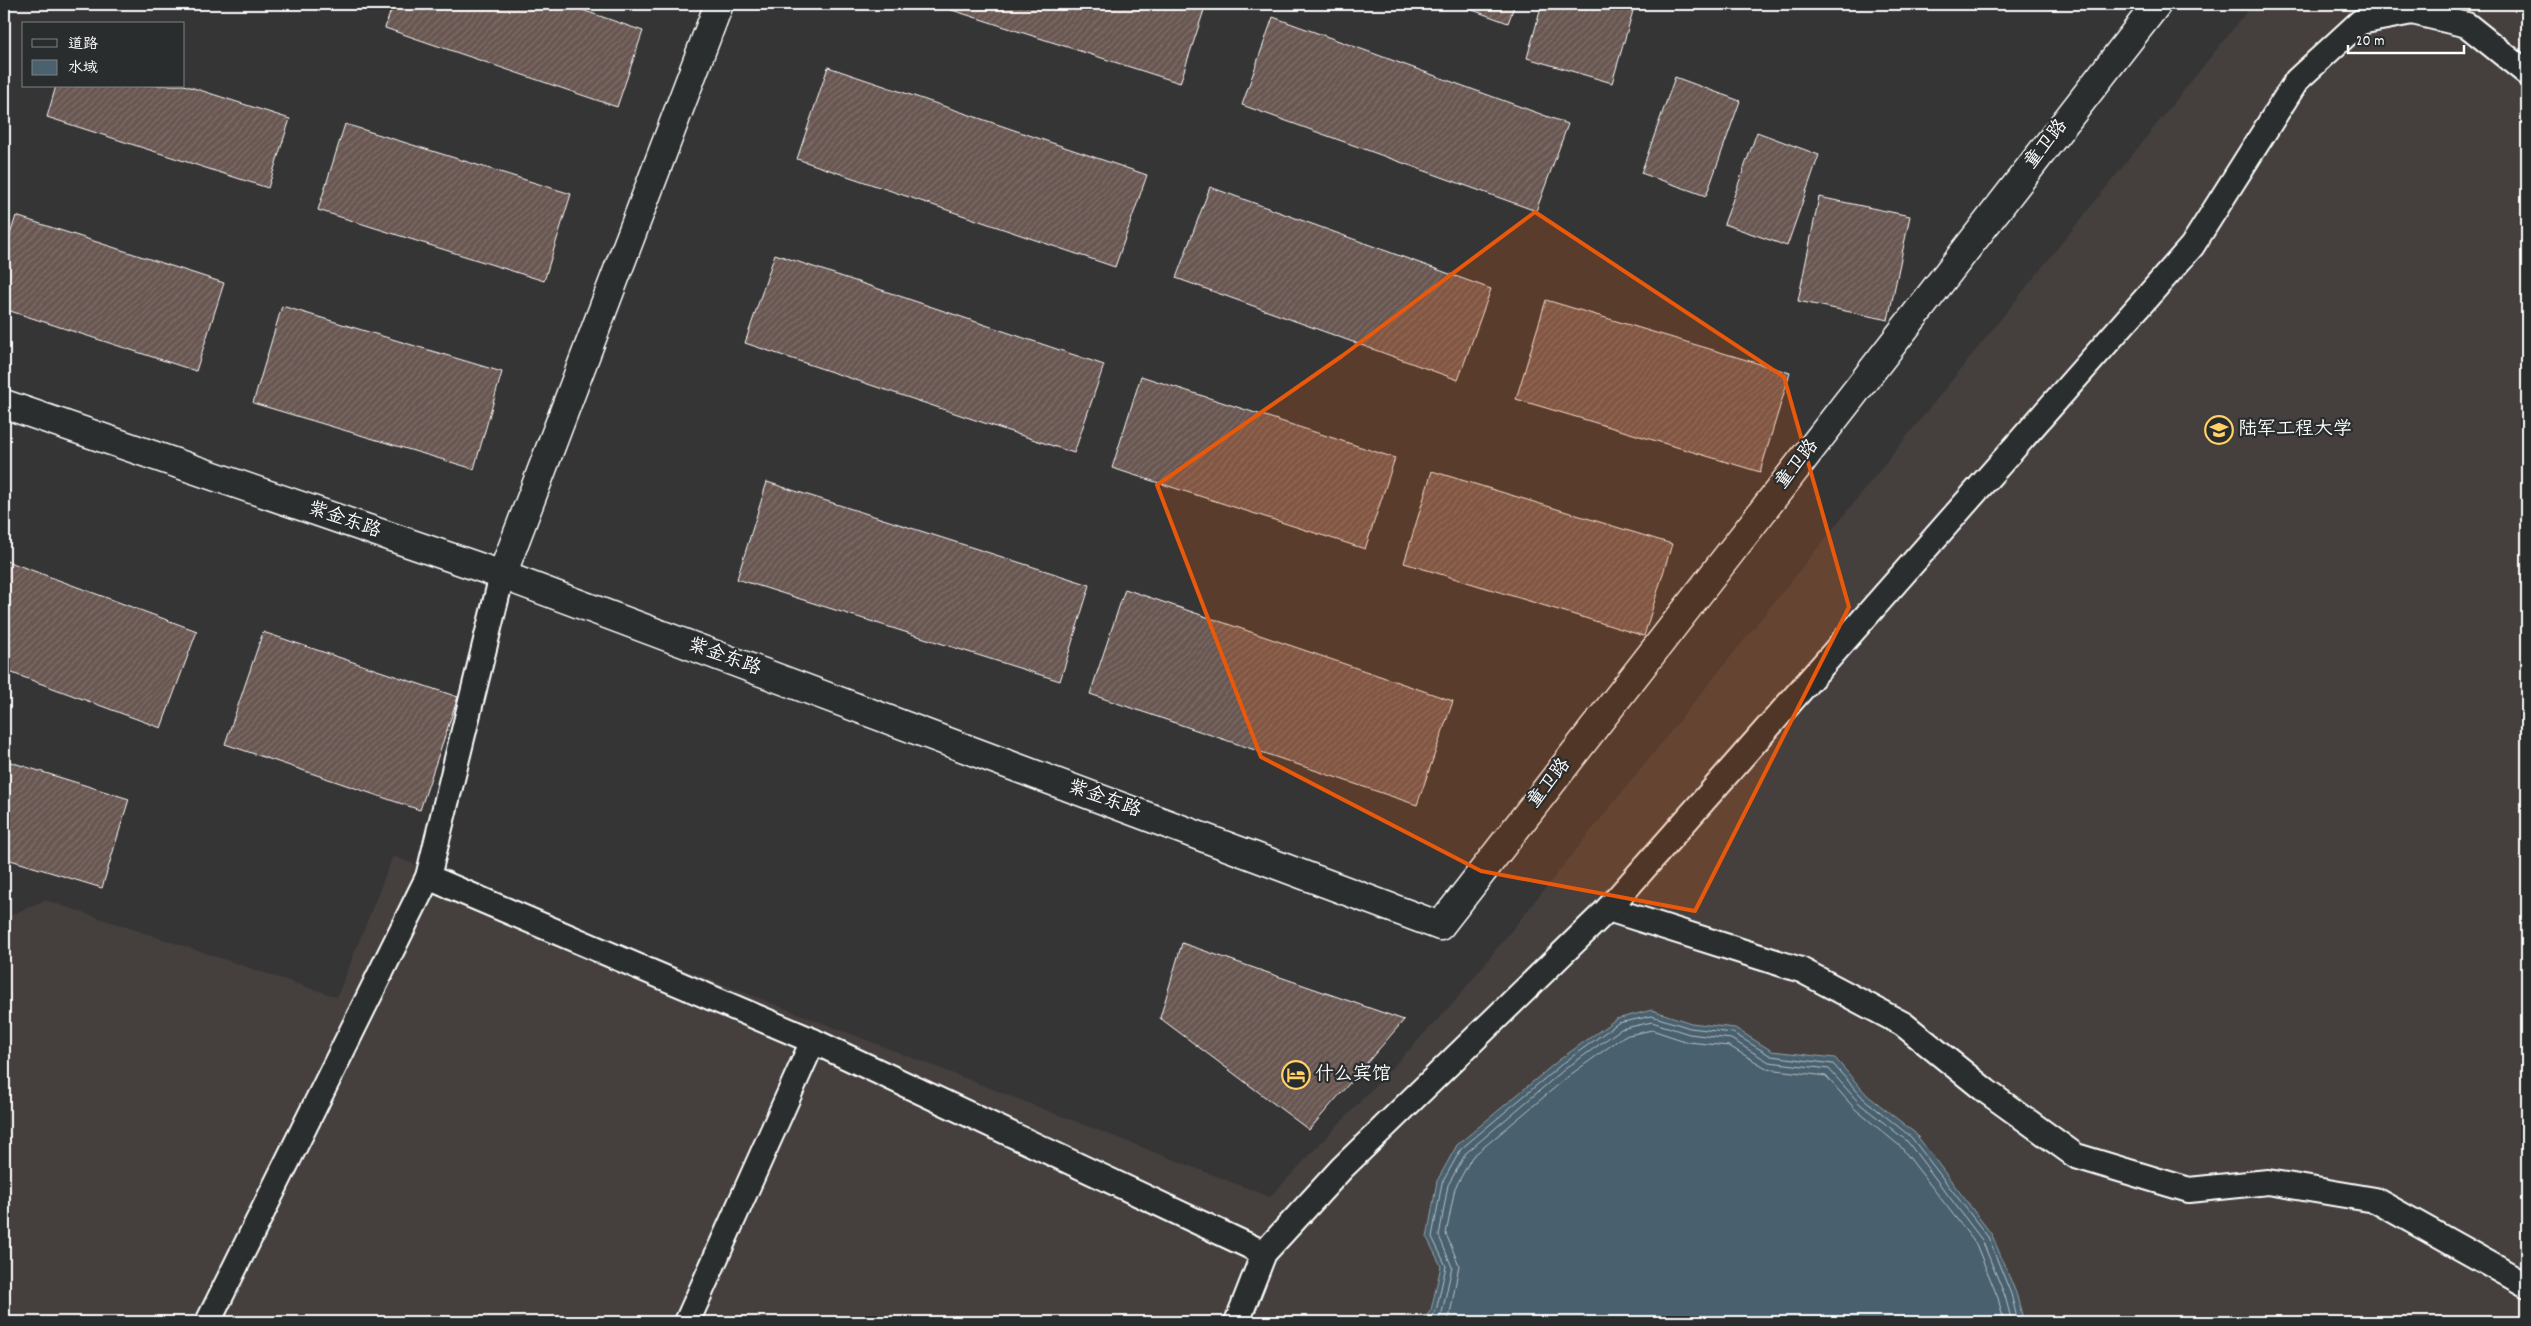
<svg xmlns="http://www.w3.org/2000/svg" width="2531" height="1326" font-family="Dekko,'LXGW WenKai TC',sans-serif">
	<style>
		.built { fill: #453f3d }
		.water { fill: #4a616e; stroke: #92a0a8 }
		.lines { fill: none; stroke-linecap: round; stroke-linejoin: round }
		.shore { stroke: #b7c0c5; stroke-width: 1 }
		.building { fill: url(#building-hatch); stroke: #fff }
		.service-casing { stroke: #fff; stroke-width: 28 }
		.minor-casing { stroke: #fff; stroke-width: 31 }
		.tertiary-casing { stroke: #fff; stroke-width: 31 }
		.service { stroke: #2a2d2e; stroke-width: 24 }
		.minor { stroke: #2a2d2e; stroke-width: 28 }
		.tertiary { stroke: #2a2d2e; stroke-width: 28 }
		.marked { fill: #e8590c; fill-opacity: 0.2; stroke: #e8590c; stroke-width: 4; stroke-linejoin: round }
		.labels { text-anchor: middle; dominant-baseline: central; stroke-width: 4.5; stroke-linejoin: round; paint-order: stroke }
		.street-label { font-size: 19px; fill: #fff; stroke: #2a2d2e }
		.poi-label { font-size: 19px; fill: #fff; stroke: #2a2d2e; text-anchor: start }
	</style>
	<defs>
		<pattern id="building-hatch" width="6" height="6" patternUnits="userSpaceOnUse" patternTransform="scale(1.25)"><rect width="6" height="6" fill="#685651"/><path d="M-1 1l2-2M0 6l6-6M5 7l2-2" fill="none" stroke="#7f6f6b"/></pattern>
	</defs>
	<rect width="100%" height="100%" fill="#363535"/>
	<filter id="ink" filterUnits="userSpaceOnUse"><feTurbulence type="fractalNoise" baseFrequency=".02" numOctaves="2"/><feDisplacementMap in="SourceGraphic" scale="10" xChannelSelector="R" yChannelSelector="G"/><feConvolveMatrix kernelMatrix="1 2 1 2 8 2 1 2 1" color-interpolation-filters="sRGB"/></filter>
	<g filter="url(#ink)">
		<polygon class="built" points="2253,4 2527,4 2527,1322 4,1322 4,918 45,900 337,997 393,856 1270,1197 1455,1001"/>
		<polygon class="water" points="1652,1010 1691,1023 1735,1028 1772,1051 1835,1058 1867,1095 1915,1133 1992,1235 2016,1293 2024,1322 1422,1322 1431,1310 1441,1266 1427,1238 1437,1181 1457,1145 1559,1060 1616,1019"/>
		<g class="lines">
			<g class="shore">
				<polyline points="1428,1322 1436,1311 1446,1266 1432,1237 1442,1183 1461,1149 1562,1064 1618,1023 1652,1016 1690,1028 1733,1033 1771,1056 1833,1064 1864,1099 1911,1137 1988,1237 2011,1294 2018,1322"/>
				<polyline points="1436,1322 1442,1313 1452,1267 1439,1236 1448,1185 1466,1153 1565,1069 1621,1029 1652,1022 1689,1034 1731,1039 1769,1062 1829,1069 1860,1104 1907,1141 1982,1240 2005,1296 2012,1322"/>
				<polyline points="1446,1322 1450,1315 1459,1265 1446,1234 1455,1188 1472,1157 1570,1075 1624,1036 1652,1030 1688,1042 1729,1046 1768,1069 1826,1076 1855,1109 1901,1147 1976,1244 1998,1298 2004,1322"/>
			</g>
		</g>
		<g class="building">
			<polygon points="393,4 565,4 643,31 617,107 385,28"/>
			<polygon points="933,4 1206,4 1180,83"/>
			<polygon points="1456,4 1515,4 1508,23"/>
			<polygon points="1542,4 1635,4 1612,83 1527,58"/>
			<polygon points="1273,17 1568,124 1536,211 1242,105"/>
			<polygon points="828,67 1147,175 1115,267 797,159"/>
			<polygon points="1675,77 1740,101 1706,196 1641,173"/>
			<polygon points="184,85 290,119 268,188 47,117 56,86"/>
			<polygon points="345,124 571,194 544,281 318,210"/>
			<polygon points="1757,132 1819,155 1787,246 1724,224"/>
			<polygon points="1210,187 1491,289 1458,380 1176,278"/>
			<polygon points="1819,197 1910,216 1888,320 1798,301"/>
			<polygon points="16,216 224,283 196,371 4,309 4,253"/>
			<polygon points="775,254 1104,365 1074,453 745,343"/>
			<polygon points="1546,300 1790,373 1760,472 1516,399"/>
			<polygon points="282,306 502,372 474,469 253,403"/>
			<polygon points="1141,376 1395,458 1365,549 1112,468"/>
			<polygon points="1432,471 1672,544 1644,636 1404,563"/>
			<polygon points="767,482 1090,585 1060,681 737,579"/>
			<polygon points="4,560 197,631 161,728 4,670"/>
			<polygon points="1125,589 1453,701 1417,805 1090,694"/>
			<polygon points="263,632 458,697 420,810 225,744"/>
			<polygon points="4,760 129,799 102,888 4,858"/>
			<polygon points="1182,943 1404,1020 1309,1130 1160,1018"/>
		</g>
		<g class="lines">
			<defs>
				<g id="service">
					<polyline points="428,877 813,1041 1264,1253"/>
					<polyline points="1608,909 1801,970 1903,1024 1986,1091 2076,1156 2189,1190 2268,1182 2375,1200 2527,1285"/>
					<polyline points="208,1322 428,877 502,575"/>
					<polyline points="687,1322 813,1041"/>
					<polyline points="1237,1322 1264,1253 1342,1168 1608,909 2192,246 2297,80 2360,22 2412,12 2467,25 2527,73"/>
				</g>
				<polyline id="minor" points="502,575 719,4"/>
				<polyline id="tertiary" points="4,404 502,575 1440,926 2157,4"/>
			</defs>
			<use href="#service" class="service-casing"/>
			<use href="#minor" class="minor-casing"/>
			<use href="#tertiary" class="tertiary-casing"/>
			<use href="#service" class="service"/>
			<use href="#minor" class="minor"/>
			<use href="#tertiary" class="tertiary"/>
		</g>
	</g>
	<path class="marked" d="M1535 212 1784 377 1849 607 1695 911 1481 871 1261 757 1157 485 1342 356Z"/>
	<defs>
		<symbol id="university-ring" viewBox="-11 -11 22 22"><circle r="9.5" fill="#2a2d2e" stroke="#ffd166" stroke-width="1.5"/><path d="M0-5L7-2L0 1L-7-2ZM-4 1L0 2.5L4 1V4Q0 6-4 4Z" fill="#ffd166"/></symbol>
		<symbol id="hotel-ring" viewBox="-11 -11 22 22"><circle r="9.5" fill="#2a2d2e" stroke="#ffd166" stroke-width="1.5"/><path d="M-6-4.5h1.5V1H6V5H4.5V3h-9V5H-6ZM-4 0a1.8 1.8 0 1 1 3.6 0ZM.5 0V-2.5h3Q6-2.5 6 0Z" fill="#ffd166"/></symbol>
	</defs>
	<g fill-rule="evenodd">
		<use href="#university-ring" x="2203" y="414" width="32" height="32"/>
		<use href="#hotel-ring" x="1280" y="1059" width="32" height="32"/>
	</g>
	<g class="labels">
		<g class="street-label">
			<text transform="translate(2047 145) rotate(-52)">童卫路</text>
			<text transform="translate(1798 465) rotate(-52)">童卫路</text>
			<text transform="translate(344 521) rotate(19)">紫金东路</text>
			<text transform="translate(724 658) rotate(20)">紫金东路</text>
			<text transform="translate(1550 784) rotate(-52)">童卫路</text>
			<text transform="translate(1104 800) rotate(20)">紫金东路</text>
		</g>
		<g class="poi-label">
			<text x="2238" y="430">陆军工程大学</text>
			<text x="1315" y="1075">什么宾馆</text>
		</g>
	</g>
	<rect width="2531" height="1326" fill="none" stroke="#2a2d2e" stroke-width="20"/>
	<rect x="10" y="10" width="2511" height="1306" fill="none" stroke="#fff" stroke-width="2" filter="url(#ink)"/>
	<rect x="22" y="22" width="162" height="65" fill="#2a2d2e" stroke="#7f8182"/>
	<rect x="32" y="39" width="25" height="8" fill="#2a2d2e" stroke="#7f8182"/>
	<text x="68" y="48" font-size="15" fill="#ffffff">道路</text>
	<rect x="32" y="60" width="25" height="15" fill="#4a616e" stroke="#7f8182"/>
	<text x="68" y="72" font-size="15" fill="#ffffff">水域</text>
	<path d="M2348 45v8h116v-8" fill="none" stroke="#ffffff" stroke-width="2.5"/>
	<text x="2356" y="45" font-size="15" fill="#ffffff" stroke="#2a2d2e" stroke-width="4" paint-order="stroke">20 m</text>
</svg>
